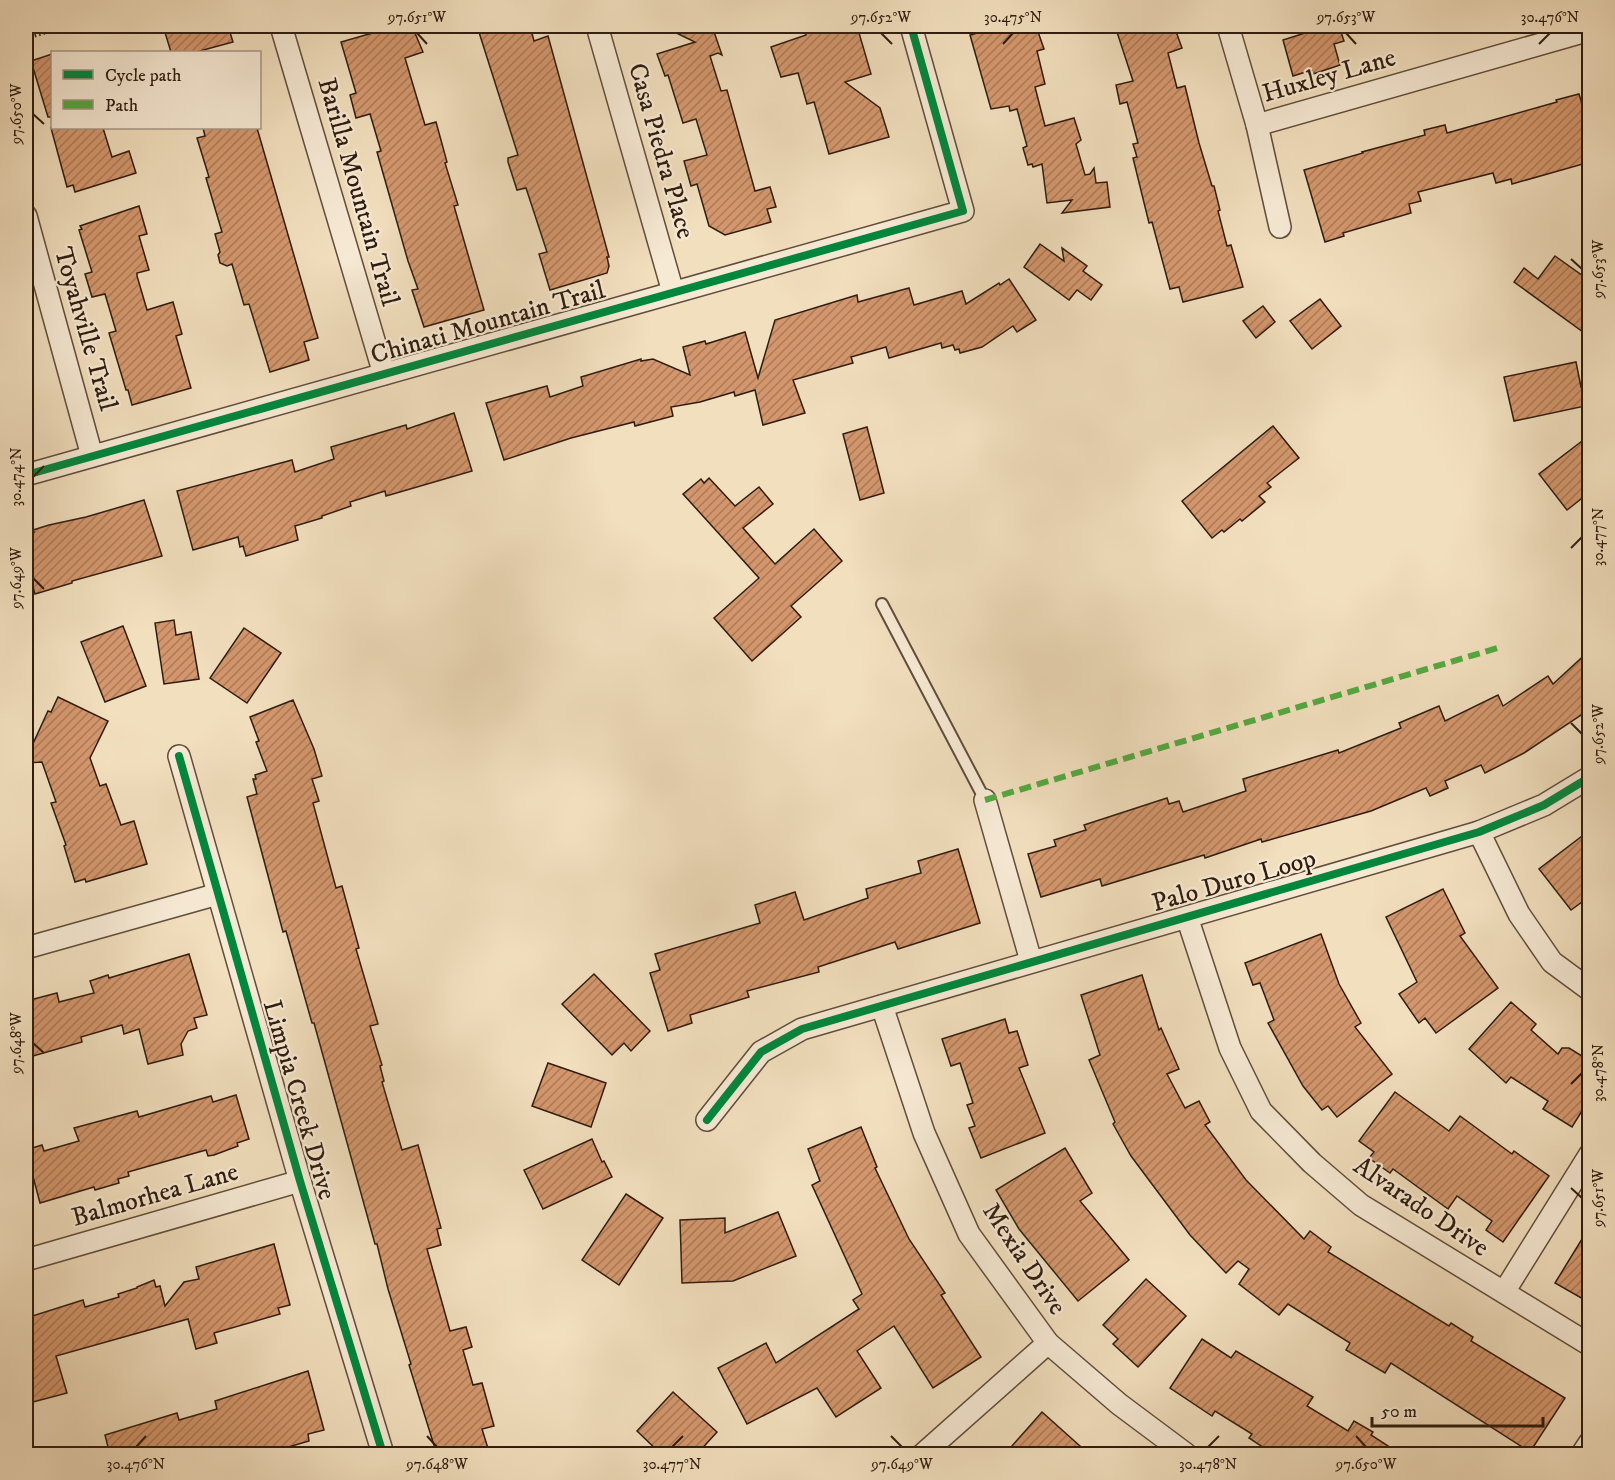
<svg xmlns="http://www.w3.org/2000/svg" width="1615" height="1480" font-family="'IM FELL DW Pica',serif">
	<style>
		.building { fill: url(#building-hatch); stroke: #2f1c0f; stroke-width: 1.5 }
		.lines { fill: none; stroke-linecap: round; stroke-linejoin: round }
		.lane-casing { stroke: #604d3b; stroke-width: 14 }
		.street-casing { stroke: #604d3b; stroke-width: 24 }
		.path { stroke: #2f1c0f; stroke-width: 4; stroke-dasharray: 1.5 3; stroke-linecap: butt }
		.lane { stroke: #f7ead5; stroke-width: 10 }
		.street { stroke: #f7ead5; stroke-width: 21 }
		.quiet { stroke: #54a941; stroke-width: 6; stroke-dasharray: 12 6; stroke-linecap: butt }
		.cycleway-casing { stroke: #f7ead5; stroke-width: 11 }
		.cycleway { stroke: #00873e; stroke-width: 8 }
		.ticks { fill: none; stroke: #2f1c0f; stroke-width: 2 }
		.labels { text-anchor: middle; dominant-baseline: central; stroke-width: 4.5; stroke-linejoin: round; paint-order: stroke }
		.street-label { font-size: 26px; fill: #2f1c0f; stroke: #f7ead5 }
		.neatline { fill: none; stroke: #2f1c0f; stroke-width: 2 }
		.ticks-label { font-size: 15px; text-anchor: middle; fill: #2f1c0f }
	</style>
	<defs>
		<pattern id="building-hatch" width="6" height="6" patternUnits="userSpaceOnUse" patternTransform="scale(1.5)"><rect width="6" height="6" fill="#d4976d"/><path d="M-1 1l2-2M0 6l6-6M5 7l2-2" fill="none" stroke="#ac7a58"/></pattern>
	</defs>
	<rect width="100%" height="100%" fill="#f2dfbe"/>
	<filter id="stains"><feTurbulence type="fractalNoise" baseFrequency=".00333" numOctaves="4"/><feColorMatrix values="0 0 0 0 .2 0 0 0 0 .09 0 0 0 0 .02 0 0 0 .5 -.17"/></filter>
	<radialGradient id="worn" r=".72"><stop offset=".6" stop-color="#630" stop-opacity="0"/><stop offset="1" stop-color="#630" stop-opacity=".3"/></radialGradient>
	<g class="building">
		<polygon points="163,26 228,26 233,42 196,52 171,52"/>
		<polygon points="397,26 412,26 423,52 405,58 425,125 436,122 447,162 445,163 458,205 454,206 484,310 424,327 412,290 418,289 408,261 377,152 381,151 370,114 356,118 350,95 356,93 341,42"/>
		<polygon points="477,26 530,26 534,41 548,36 609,257 607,257 609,266 607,273 550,290 539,254 547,252 526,188 517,190 508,162 508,158 518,155"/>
		<polygon points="662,26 712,26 722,55 718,53 710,56 721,91 727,90 755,191 770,187 776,207 767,209 771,222 725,235 709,226 697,184 691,186 684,161 707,155 696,119 683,123 668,75 665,76 657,54 695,42"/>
		<polygon points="804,26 857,26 871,74 845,82 880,108 889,137 829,154 814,102 807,104 798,73 781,77 771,47 806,35"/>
		<polygon points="1002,26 1036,26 1044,49 1037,51 1045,84 1035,87 1045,126 1074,118 1081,140 1076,144 1085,175 1090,174 1094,168 1096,183 1107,182 1110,207 1062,213 1072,200 1047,203 1042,164 1033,167 1032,164 1028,165 1023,148 1027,146 1017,109 1010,111 1009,106 991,109 970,35"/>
		<polygon points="1115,26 1174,26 1182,48 1168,53 1177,88 1185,86 1199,143 1212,186 1214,186 1220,210 1218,211 1227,246 1231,245 1243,287 1183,302 1179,287 1170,289 1152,222 1149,223 1133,158 1137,157 1133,144 1138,143 1127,102 1120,104 1116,85 1133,81"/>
		<polygon points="1327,26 1339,26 1344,41 1334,44 1340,65 1313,74 1312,70 1293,76 1283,40"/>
		<polygon points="52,54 52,117 48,117 31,61"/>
		<polygon points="1579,94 1590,130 1590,162 1512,184 1511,179 1496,183 1493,173 1418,192 1421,201 1409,204 1411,213 1343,233 1344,236 1325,242 1304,170 1363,153 1362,152 1425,135 1424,130 1445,125 1447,133 1557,102 1556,100"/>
		<polygon points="51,128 103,128 112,157 129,151 136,173 75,192 73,185 67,187"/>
		<polygon points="203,128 257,128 318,338 304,342 309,360 270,372 249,304 244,305 232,264 227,266 220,263 218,255 220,252 215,234 222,232 206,178 209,177 197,138 205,136"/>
		<polygon points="139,206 147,234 139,236 149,270 137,273 137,276 147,310 173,302 182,334 176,336 191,388 132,405 128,390 126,390 109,333 116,331 105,294 92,297 85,274 92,272 79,230 82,229 80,226"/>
		<polygon points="1040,244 1064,261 1062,248 1087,266 1083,271 1102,285 1091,300 1077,290 1069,300 1024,267"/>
		<polygon points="1555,256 1590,281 1590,337 1514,282 1524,268 1538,279"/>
		<polygon points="1009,279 1036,320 1017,332 1013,326 982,347 960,353 959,349 955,350 953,345 942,348 941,343 889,358 886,347 851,357 853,363 793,380 805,413 763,425 755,390 735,396 734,392 700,402 671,407 673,416 635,426 634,422 571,438 504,460 486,403 547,386 550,397 583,386 581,377 641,359 641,361 653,359 690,375 683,347 705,341 706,344 745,332 758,378 775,320 857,295 858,302 909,288 914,305 962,291 966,304 999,283 1000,285"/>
		<polygon points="1320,299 1341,326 1312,349 1290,321"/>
		<polygon points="1263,306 1275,322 1256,338 1243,321"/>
		<polygon points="1576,362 1581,387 1590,385 1590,405 1514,421 1504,377"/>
		<polygon points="454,413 472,471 386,496 385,491 350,502 351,506 322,516 322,518 295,526 298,540 246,556 243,546 240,547 238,537 193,550 177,491 292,460 295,472 334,459 331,447 406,425 407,429"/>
		<polygon points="1273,426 1299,458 1267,483 1271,487 1259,496 1265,502 1242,521 1240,519 1224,532 1222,530 1212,538 1182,501"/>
		<polygon points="867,427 884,493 860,500 843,434"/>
		<polygon points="1590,435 1590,492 1567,510 1539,474"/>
		<polygon points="709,478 735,506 759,487 773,504 743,528 775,564 814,529 842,561 791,606 801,617 752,661 714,618 759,578 683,494 701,479 704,483"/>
		<polygon points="144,500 162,556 72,581 72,583 35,594 26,562 26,535 34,532 33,530 49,525 86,517"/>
		<polygon points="174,620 176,635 191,632 199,679 164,684 155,623"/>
		<polygon points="123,626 146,686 105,702 81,642"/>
		<polygon points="244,628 281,653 247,703 210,678"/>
		<polygon points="1590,650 1590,709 1524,753 1485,773 1481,765 1445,781 1448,788 1430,796 1426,788 1371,811 1262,842 1261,839 1205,858 1204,855 1102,886 1100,879 1041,897 1028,854 1056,846 1054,840 1086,830 1084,825 1167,798 1169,804 1179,801 1183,812 1246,791 1243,779 1338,750 1339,753 1401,728 1399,723 1439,706 1445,721 1498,695 1503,706 1548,676 1553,684"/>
		<polygon points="58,697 108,721 90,758 100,786 106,784 121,825 134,821 147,864 86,882 85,879 75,882 64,846 66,845 51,803 56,802 42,762 26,763 26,759 48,711 51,712"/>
		<polygon points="293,700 314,749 322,776 312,779 319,801 313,803 336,888 342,886 359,948 356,949 378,1024 370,1026 382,1065 380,1066 384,1081 382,1082 402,1150 418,1145 441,1228 437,1229 441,1245 427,1249 450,1331 466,1327 472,1347 463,1350 473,1385 482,1383 494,1426 482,1429 490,1455 437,1455 409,1365 411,1364 388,1289 377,1244 375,1244 314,1023 312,1023 286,931 283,932 247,797 257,794 253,779 256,779 255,775 267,771 256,742 259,741 250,717"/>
		<polygon points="1590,830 1590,896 1571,910 1539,869"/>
		<polygon points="958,849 980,923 898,949 895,942 818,967 819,972 747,991 749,997 690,1015 692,1023 668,1031 650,973 660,970 655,954 760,923 755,905 795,892 804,920 868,898 866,889 921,873 918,861"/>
		<polygon points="1443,889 1465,933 1460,936 1498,988 1436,1033 1425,1018 1419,1023 1399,994 1417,982 1386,917"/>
		<polygon points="1321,934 1339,984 1361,1023 1355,1027 1392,1074 1337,1117 1328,1106 1322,1110 1303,1086 1268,1023 1274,1020 1260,983 1253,985 1245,963"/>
		<polygon points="189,954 207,1015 194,1018 197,1028 188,1031 181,1044 183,1055 148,1064 139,1029 124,1034 122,1025 81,1037 82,1042 26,1058 26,1001 57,993 59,1002 94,993 90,981 108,975 109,978"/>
		<polygon points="594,974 650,1031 631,1051 624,1043 612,1055 562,1004"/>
		<polygon points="1142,975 1159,1030 1161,1028 1179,1069 1167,1074 1185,1108 1199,1101 1210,1122 1205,1125 1246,1180 1304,1239 1310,1231 1331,1247 1328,1252 1449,1326 1451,1323 1473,1337 1471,1341 1565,1398 1530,1452 1391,1363 1385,1373 1346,1350 1350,1343 1288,1304 1279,1315 1239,1284 1249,1269 1238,1261 1226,1273 1190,1235 1131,1156 1113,1124 1115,1122 1089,1060 1100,1055 1081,995"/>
		<polygon points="1511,1002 1536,1024 1531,1030 1558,1054 1562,1048 1569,1048 1590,1061 1590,1098 1572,1127 1543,1109 1548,1101 1511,1077 1506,1083 1469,1049"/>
		<polygon points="1005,1019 1009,1033 1017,1031 1028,1065 1019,1068 1045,1133 981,1158 969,1128 975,1126 967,1105 973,1103 960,1063 951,1066 942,1039"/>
		<polygon points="548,1063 606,1083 591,1127 532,1106"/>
		<polygon points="1395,1092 1449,1131 1460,1116 1512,1154 1514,1151 1549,1176 1503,1242 1486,1230 1492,1221 1457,1196 1448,1209 1393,1169 1390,1173 1369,1158 1374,1152 1359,1141"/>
		<polygon points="236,1095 249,1139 237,1143 238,1146 214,1155 208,1156 206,1150 128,1172 129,1176 118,1179 119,1183 95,1190 94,1187 40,1203 26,1150 42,1145 44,1151 79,1141 74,1128 137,1111 139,1117 211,1096 213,1102"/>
		<polygon points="861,1127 877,1167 875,1168 909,1239 945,1293 941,1295 981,1357 933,1388 894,1326 857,1351 881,1388 836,1417 817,1388 747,1424 718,1368 766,1343 776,1363 859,1309 853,1300 862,1294 812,1185 820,1181 808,1149"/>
		<polygon points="592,1139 602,1162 604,1161 612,1177 543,1209 524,1170"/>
		<polygon points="1065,1148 1092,1193 1080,1201 1129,1260 1078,1301 1019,1229 996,1190"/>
		<polygon points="626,1194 663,1218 619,1285 582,1260"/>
		<polygon points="778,1212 796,1256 733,1281 682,1283 680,1220 725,1218 725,1233"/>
		<polygon points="1590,1226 1590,1303 1555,1283"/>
		<polygon points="274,1244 290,1305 278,1308 280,1314 214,1333 217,1343 196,1349 188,1319 56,1356 67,1393 29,1403 26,1392 26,1318 83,1300 85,1307 119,1297 118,1294 137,1288 137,1287 154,1280 156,1287 160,1286 165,1306 184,1282 199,1279 196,1267"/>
		<polygon points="1146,1279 1186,1316 1138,1367 1113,1344 1118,1339 1103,1325"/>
		<polygon points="1202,1339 1231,1358 1236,1351 1313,1397 1307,1406 1348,1431 1354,1421 1373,1432 1371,1435 1402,1455 1275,1455 1249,1438 1252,1434 1215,1411 1212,1416 1170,1388"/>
		<polygon points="308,1371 324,1430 308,1434 309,1441 261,1455 110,1455 105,1435 177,1413 179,1420 217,1409 215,1401"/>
		<polygon points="673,1392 717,1432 696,1455 662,1455 637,1431"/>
		<polygon points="1042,1412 1090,1455 1004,1455"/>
	</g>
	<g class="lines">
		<defs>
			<polyline id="lane" points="882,604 985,800"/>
			<g id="street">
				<polyline points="281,26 384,374"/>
				<polyline points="597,26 673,292"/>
				<polyline points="1228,26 1257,125 1280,227"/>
				<polyline points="1257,125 1590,30"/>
				<polyline points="26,216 92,456"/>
				<polyline points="26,475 963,211 911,26"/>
				<polyline points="179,756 300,1181 383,1454"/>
				<polyline points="985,800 1031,961"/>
				<polyline points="1479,832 1519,914 1552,962 1590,990"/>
				<polyline points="1187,917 1230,1048 1261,1111 1312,1163 1361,1205 1590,1345"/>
				<polyline points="26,948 218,894"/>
				<polyline points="882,1006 924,1133 969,1234 1048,1343 1119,1404 1186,1454"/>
				<polyline points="707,1120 761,1052 802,1029 1479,832 1544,805 1590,777"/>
				<polyline points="26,1260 300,1181"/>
				<polyline points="1504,1292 1590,1154"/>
				<polyline points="923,1454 1048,1343"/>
				<polyline points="1582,1454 1590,1442"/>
			</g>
		</defs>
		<use href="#lane" class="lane-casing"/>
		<use href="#street" class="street-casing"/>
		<polyline class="path" points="26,38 68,26"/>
		<use href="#lane" class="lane"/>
		<use href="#street" class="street"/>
		<polyline class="quiet" points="985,800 1501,647"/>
		<defs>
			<g id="cycleway">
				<polyline points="26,475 963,211 911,26"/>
				<polyline points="179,756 300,1181 383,1454"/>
				<polyline points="707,1120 761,1052 802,1029 1479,832 1544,805 1590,777"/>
			</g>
		</defs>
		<use href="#cycleway" class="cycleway-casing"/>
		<use href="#cycleway" class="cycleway"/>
	</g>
	<path class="ticks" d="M417 33 427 44M881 33 892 44M1346 33 1356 44M1003 44 1013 33M1539 44 1550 33M33 114 44 124M1571 259 1582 269M33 477 44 466M1571 548 1582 537M33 578 44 589M1571 723 1582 734M33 1043 44 1053M1571 1084 1582 1073M1571 1188 1582 1198M427 1436 437 1447M891 1436 902 1447M1356 1436 1366 1447M136 1447 146 1436M672 1447 683 1436M1208 1447 1219 1436"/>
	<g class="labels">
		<g class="street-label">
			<text transform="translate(1329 76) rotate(-16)">Huxley Lane</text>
			<text transform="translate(661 151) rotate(74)">Casa Piedra Place</text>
			<text transform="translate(358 192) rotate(74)">Barilla Mountain Trail</text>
			<text transform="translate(488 323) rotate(-16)">Chinati Mountain Trail</text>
			<text transform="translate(85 329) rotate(74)">Toyahville Trail</text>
			<text transform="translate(1234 881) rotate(-16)">Palo Duro Loop</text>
			<text transform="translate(299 1100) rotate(74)">Limpia Creek Drive</text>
			<text transform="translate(155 1195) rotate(-16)">Balmorhea Lane</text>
			<text transform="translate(1421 1207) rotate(34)">Alvarado Drive</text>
			<text transform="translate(1024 1259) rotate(56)">Mexia Drive</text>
		</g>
	</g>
	<rect width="1615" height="1480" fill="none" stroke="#f2dfbe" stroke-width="66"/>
	<rect x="51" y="51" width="210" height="78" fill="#f7ead5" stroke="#a79886" stroke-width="1.5"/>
	<rect x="63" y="70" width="30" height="9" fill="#00873e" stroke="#a79886" stroke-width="1.5"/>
	<text x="105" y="81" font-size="18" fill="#2f1c0f">Cycle path</text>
	<rect x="63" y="100" width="30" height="9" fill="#54a941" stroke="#a79886" stroke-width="1.5"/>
	<text x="105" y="111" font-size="18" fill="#2f1c0f">Path</text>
	<path d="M1372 1417v9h171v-9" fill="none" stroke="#2f1c0f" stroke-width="3"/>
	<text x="1381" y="1417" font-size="18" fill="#2f1c0f" stroke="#f7ead5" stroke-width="4.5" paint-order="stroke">50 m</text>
	<rect x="33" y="33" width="1549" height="1414" class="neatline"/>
	<g class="ticks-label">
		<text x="417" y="22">97.651°W</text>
		<text x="881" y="22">97.652°W</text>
		<text x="1013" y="22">30.475°N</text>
		<text x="1346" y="22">97.653°W</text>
		<text x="1550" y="22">30.476°N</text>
		<text transform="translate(16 114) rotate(-90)" y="5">97.650°W</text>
		<text transform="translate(1598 269) rotate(-90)" y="5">97.653°W</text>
		<text transform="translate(16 477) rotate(-90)" y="5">30.474°N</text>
		<text transform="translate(1598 537) rotate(-90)" y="5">30.477°N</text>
		<text transform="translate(16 578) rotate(-90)" y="5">97.649°W</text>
		<text transform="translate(1598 734) rotate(-90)" y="5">97.652°W</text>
		<text transform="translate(16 1043) rotate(-90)" y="5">97.648°W</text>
		<text transform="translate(1598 1073) rotate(-90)" y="5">30.478°N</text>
		<text transform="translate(1598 1198) rotate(-90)" y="5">97.651°W</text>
		<text x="136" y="1469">30.476°N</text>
		<text x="437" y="1469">97.648°W</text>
		<text x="672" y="1469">30.477°N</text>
		<text x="902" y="1469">97.649°W</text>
		<text x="1208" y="1469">30.478°N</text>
		<text x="1366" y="1469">97.650°W</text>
	</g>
	<rect width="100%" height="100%" filter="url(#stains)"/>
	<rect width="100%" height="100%" fill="url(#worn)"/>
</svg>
